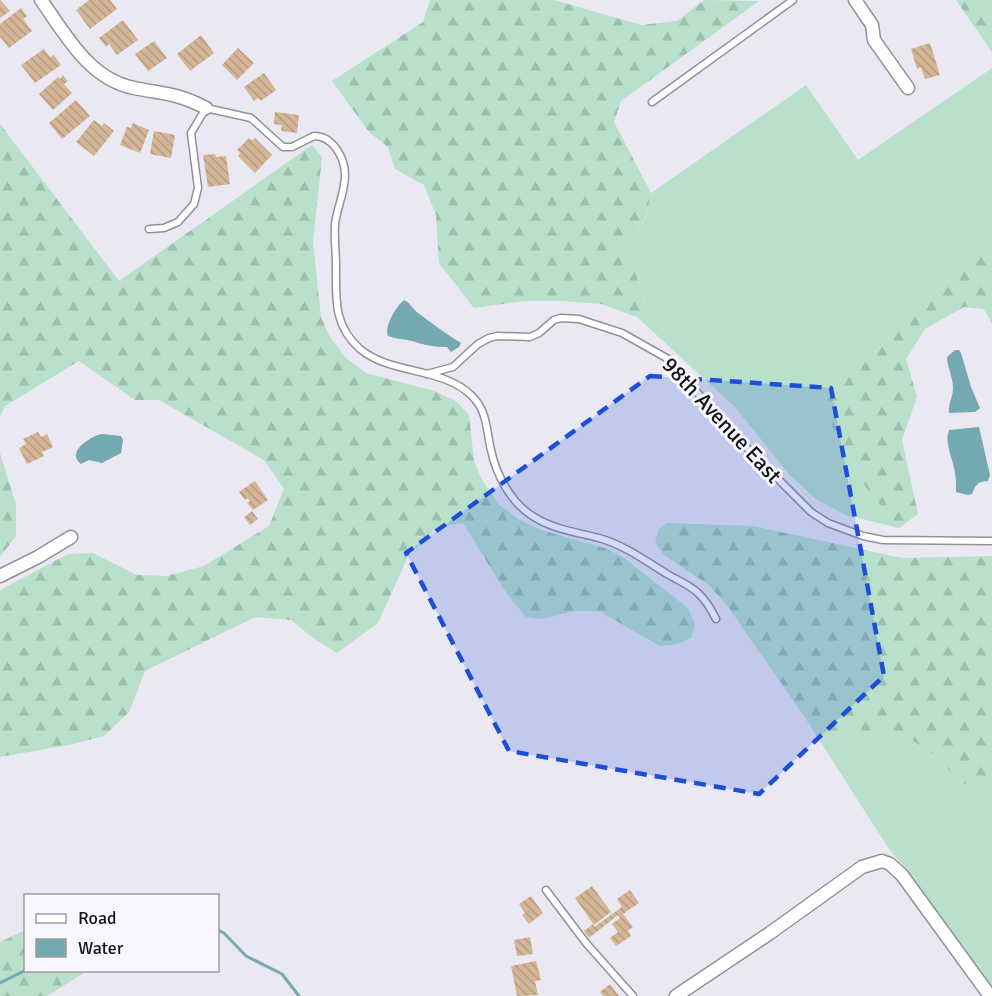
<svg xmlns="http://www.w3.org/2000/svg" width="992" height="996" font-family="Signika,sans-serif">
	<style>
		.grass { fill: #b8e0cb }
		.forest { fill: url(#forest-firs) }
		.water { fill: #75a9b1 }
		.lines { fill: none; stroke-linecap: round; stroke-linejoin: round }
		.stream { stroke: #75a9b1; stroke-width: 3 }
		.building { fill: url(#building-back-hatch) }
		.service-casing { stroke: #929099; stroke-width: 9 }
		.minor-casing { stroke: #929099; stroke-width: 15 }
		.service { stroke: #fff; stroke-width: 6 }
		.minor { stroke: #fff; stroke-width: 12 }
		.marked { fill: #1d4ed8; fill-opacity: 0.2; stroke: #1d4ed8; stroke-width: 4.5; stroke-dasharray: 12 8; stroke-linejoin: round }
		.labels { text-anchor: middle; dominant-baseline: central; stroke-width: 6; stroke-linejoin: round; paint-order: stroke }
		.street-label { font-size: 22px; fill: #151518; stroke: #f8f6ff }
	</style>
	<defs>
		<pattern id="forest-firs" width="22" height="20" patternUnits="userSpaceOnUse" patternTransform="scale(1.5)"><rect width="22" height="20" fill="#b8e0cb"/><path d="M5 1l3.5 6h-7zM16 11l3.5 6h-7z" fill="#9dbfae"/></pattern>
		<pattern id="building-back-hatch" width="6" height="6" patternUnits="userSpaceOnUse" patternTransform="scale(1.5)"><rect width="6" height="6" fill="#d4b596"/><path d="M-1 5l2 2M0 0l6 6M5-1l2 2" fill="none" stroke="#b59b81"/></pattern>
	</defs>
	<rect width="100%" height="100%" fill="#eae8f2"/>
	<g class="grass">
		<polygon points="992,68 992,237 827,399 838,453 899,528 846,515 817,500 789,474 735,407 637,317 645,302 628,250 647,214 651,193 806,85 858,160"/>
		<polygon points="804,716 824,737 860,734 912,740 935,756 962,783 977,789 992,786 992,987 903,865 889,849"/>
	</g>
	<g class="forest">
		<polygon points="430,0 554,0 641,25 677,21 704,0 759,1 621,101 614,122 651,193 647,213 628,250 645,302 637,317 601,304 563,301 525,301 474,308 439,263 436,215 424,185 395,169 388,147 369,132 332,81 423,22"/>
		<polygon points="956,0 992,0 992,52"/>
		<polygon points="0,124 119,281 312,145 322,157 313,242 321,317 330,337 346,358 366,373 434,391 456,401 469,415 474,461 481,478 498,504 518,519 541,530 608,549 624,558 688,608 695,625 691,638 677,644 660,646 599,611 573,611 542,619 526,617 507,594 463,523 439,527 409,554 378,623 337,653 313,638 291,620 255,617 145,671 129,712 104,736 69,745 0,757 0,590 68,554 93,553 137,575 167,576 204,566 269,526 284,489 264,460 159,400 135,400 79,361 5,406 0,417"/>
		<polygon points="992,237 992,324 984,309 964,307 925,329 906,359 917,397 902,440 918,514 899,528 838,453 827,399"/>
		<polygon points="0,453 16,505 16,536 0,557"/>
		<polygon points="667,523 753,526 902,558 992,556 992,786 977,789 962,783 935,756 912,740 860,734 824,737 804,716 729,608 709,585 664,555 655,542 659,529"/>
		<polygon points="25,930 26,970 87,971 47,996 0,996 0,942"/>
	</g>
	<g class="water">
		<path d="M404 300C410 303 412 308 418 313 432 323 446 334 461 343L459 347 451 352 447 347C434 347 425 345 412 341 404 339 396 339 388 336 384 327 396 306 404 300Z"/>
		<path d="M955 350H959L961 353 971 387 980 408 975 412 949 413C948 404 953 397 953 388 953 377 947 367 947 357Z"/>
		<path d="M979 427 990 475 988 481C977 482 976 484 972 494L968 495 956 492C956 485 956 479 955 472 953 459 944 443 949 430Z"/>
		<path d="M102 434 121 436 123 440 121 453 102 463 89 460 81 464C65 452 91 436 102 434Z"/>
	</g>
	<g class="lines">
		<g class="stream">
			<polyline points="218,930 224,933 246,956 282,974 299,996"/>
			<polyline points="0,983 26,970"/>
		</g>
	</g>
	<g class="building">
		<polygon points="0,0 10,11 0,18"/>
		<polygon points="89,0 110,0 117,9 90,29 76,10"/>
		<polygon points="21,8 27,16 23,19 32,31 9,48 0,37 0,24"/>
		<polygon points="123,20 138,40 117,55 109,44 106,47 99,38"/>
		<polygon points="201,35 214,53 190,71 177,54"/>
		<polygon points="154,41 167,58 148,71 135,54"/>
		<polygon points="930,43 940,75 925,79 921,67 917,69 911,49"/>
		<polygon points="238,48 254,63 237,80 222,65"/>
		<polygon points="44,49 50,57 54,55 61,65 35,83 21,65"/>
		<polygon points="264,73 276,90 261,101 258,98 254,101 244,87"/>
		<polygon points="63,75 68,81 64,84 72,93 53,110 39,94 58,77 60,79"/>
		<polygon points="76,100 90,116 62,139 49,123"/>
		<polygon points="275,112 299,115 297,133 281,131 282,125 274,124"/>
		<polygon points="94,120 102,126 104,123 114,131 94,156 76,142"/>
		<polygon points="133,123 149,130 140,153 120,145 127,127 131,128"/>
		<polygon points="154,131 175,135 171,158 150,154"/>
		<polygon points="249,138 252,141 255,138 272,155 255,173 238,156 240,153 237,150"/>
		<polygon points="215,154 216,157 226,156 230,184 208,187 203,155"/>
		<polygon points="38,432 41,437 47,434 53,447 42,452 44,456 27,464 19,448 26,444 23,439"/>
		<polygon points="255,481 268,500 253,510 247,503 250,501 247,498 245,500 239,492"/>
		<polygon points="252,511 258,519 250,525 244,517"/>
		<polygon points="592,886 611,912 594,925 575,898"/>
		<polygon points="630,890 639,903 623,914 633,927 628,931 631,936 616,946 610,938 618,932 612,924 620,918 618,915 589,938 584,931 593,924 594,927 622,907 617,899"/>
		<polygon points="531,896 543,913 529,924 522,915 525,913 519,904"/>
		<polygon points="530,937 533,954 517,956 514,940"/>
		<polygon points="536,961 541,980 535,981 538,995 517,996 511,966"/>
		<polygon points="610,984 619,996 603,996 600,992"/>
	</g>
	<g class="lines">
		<defs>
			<g id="service">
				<polyline points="652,102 793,0"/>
				<path d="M149 229 164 228 178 222 194 204 198 188 191 133 206 108 251 118 283 147H292L314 136C333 136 345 158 345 175 345 192 337 208 335 224 334 237 336 252 336 265 336 298 333 325 360 349 391 375 444 367 472 396 488 412 486 430 491 450 496 474 510 501 531 515 551 529 576 532 599 538 624 545 646 561 667 574 677 580 690 585 698 593 706 600 711 609 716 619"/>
				<polyline points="427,374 453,367 478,344 489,338 497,336 530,337 539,333 554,320 561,318 579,319 622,333 670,360 727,428 811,512 828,523 863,536 883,540 992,541"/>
				<polyline points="546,890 586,943 633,996"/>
			</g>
			<g id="minor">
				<path d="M41 0C66 35 89 79 134 88 164 94 177 93 206 108"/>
				<polyline points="855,0 872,25 874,40 908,88"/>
				<polyline points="0,576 38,557 71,537"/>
				<polyline points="676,996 770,933 862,867 882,861 890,864 902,875 990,996"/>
			</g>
		</defs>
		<use href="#service" class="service-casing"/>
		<use href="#minor" class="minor-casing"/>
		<use href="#service" class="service"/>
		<use href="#minor" class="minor"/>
	</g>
	<path class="marked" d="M650 376 831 388 884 676 759 794 509 751 406 553Z"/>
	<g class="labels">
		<g class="street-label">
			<text transform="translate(722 420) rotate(47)">98th Avenue East</text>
		</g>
	</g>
	<rect x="24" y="894" width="195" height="78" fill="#f8f6ff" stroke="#9d9ca3" stroke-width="1.5"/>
	<rect x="36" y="914" width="30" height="9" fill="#ffffff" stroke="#9d9ca3" stroke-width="1.5"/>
	<text x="78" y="924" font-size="18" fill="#151518">Road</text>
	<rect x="36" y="939" width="30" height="18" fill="#75a9b1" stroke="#9d9ca3" stroke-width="1.5"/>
	<text x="78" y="954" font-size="18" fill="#151518">Water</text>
</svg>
